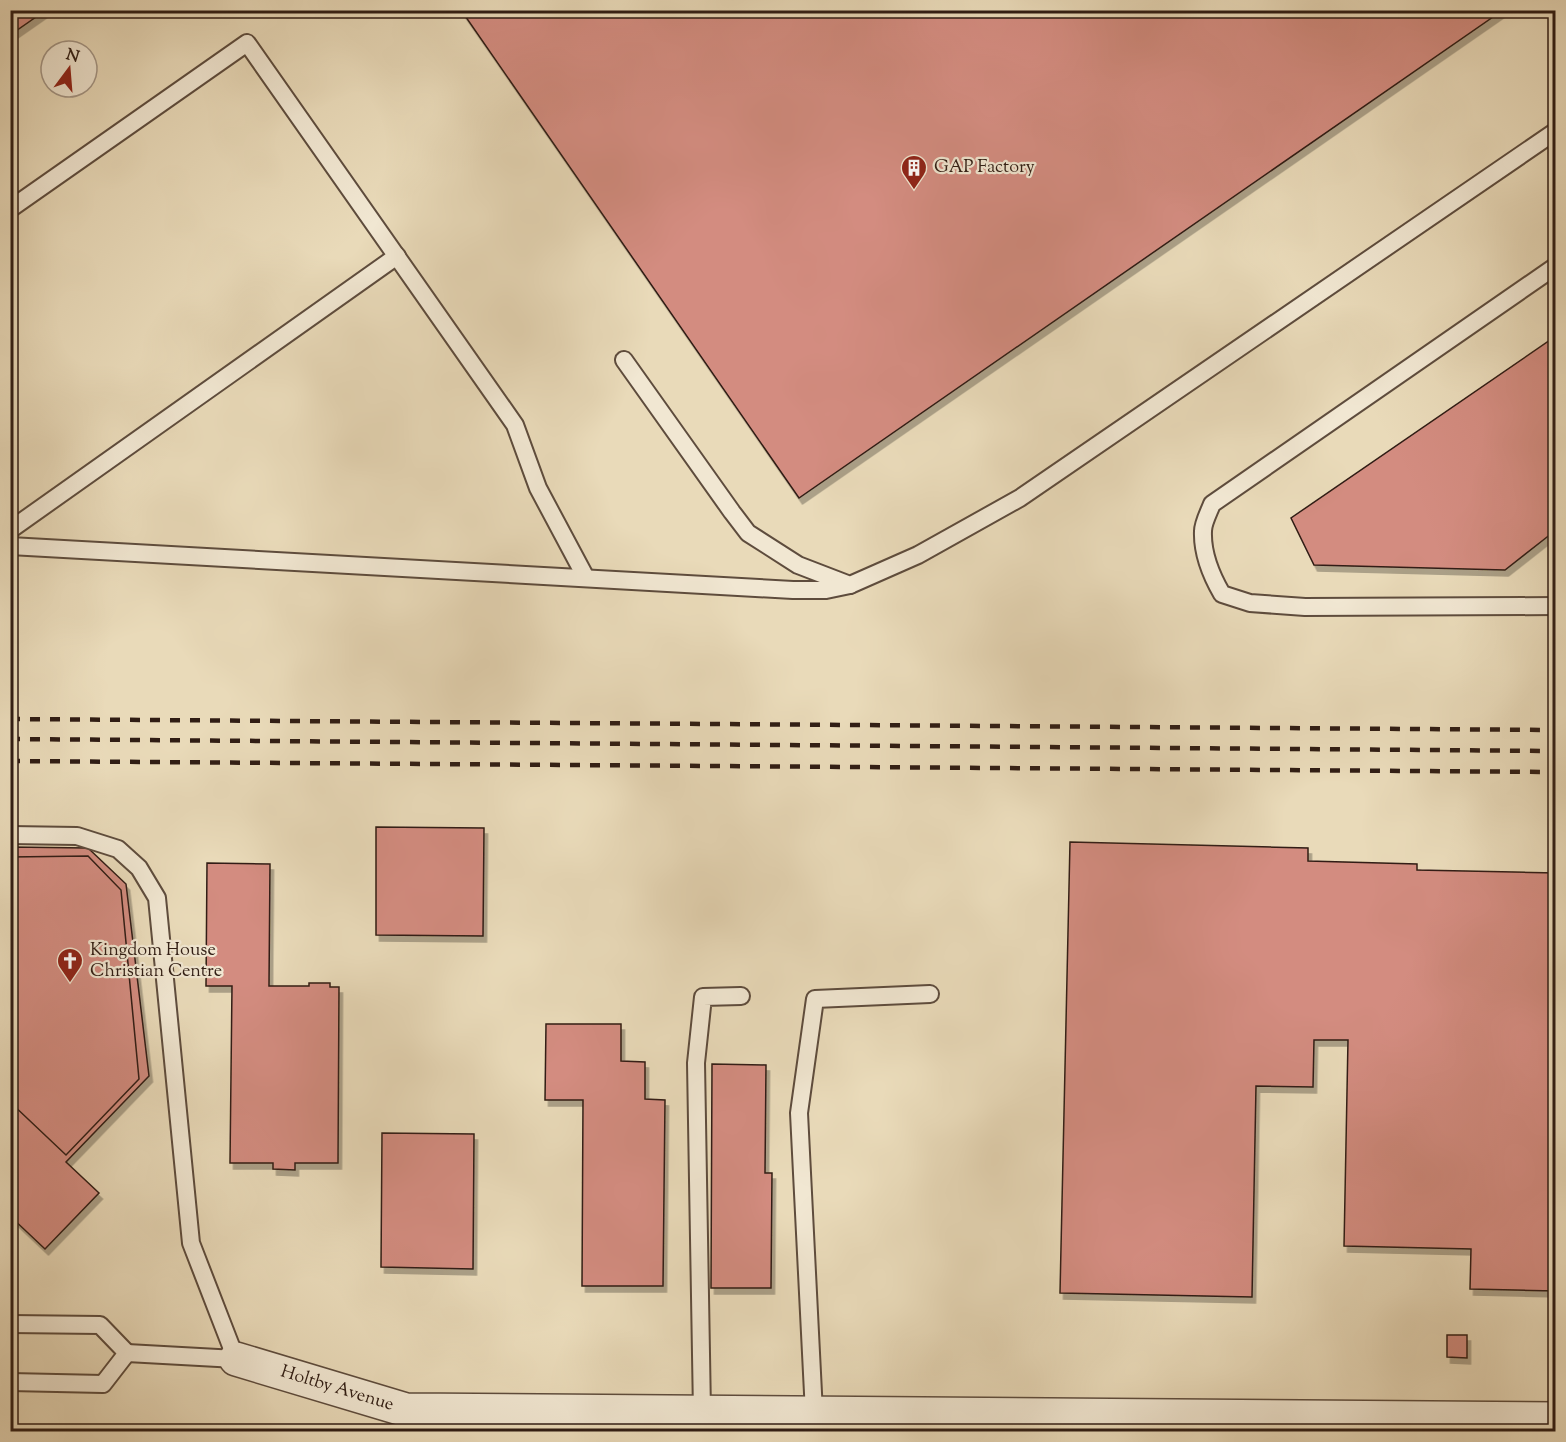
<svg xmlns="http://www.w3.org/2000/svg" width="1566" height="1442" font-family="'Sorts Mill Goudy',serif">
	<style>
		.building { fill: #d38c80; stroke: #301d14; stroke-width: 1.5; filter: url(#shadow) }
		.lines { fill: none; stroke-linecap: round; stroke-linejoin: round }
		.lane-casing { stroke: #5e4c3d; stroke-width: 20 }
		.street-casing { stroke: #5e4c3d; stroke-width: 36 }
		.lane { stroke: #f1e7d2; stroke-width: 16 }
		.street { stroke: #f1e7d2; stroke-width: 33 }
		.rail { stroke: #301d14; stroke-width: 4.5; stroke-dasharray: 10 10; stroke-linecap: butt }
		.labels { text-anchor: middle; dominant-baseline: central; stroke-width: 4.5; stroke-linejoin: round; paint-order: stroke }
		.poi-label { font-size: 18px; fill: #301d14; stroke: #f1e7d2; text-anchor: start }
		.street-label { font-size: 18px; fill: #301d14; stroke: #f1e7d2 }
	</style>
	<defs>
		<filter id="shadow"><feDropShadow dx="3.5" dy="6" stdDeviation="0" flood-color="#0004"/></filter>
	</defs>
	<rect width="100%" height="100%" fill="#e9dab9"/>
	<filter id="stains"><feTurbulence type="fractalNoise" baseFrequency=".00333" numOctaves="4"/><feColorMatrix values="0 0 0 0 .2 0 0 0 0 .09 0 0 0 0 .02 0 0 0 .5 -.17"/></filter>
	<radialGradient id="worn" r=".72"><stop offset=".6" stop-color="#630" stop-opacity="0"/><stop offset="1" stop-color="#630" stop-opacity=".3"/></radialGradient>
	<g class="building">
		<polygon points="10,10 46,10 10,35"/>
		<polygon points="461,10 1503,10 799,498"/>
		<polygon points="1556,336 1556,530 1505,570 1314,565 1291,518"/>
		<polygon points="376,827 484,828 483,936 376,935"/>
		<polygon points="1070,842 1308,848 1308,861 1417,864 1417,870 1556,873 1556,1291 1470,1289 1471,1249 1344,1246 1348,1040 1314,1040 1313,1087 1256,1086 1252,1297 1060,1293"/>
		<polygon points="10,847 88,848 126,884 149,1076 66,1162 99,1193 45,1249 10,1216"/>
		<polygon points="88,856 121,890 139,1079 66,1155 10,1102 10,857"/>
		<polygon points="207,863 270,864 269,986 309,986 309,983 330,983 330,987 339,987 338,1163 295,1163 295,1170 273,1169 273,1163 230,1163 232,986 206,986"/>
		<polygon points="546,1024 621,1024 621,1061 645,1062 645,1099 665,1100 663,1286 582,1286 583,1100 545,1100"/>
		<polygon points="712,1064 766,1065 765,1173 772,1173 771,1288 711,1288"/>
		<polygon points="382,1133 474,1134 473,1269 381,1267"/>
		<polygon points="1447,1335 1467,1335 1467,1358 1447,1357"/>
	</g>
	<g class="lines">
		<defs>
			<g id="lane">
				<polyline points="10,209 247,43 515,425 538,488 586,578"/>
				<path d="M1556 266 1212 504C1209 512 1203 523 1203 531 1202 554 1211 575 1222 594L1250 603 1305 607 1556 606"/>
				<polyline points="624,360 732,512 748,533 798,565 850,585 918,555 1020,498 1556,131"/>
				<polyline points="10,530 397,256"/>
				<polyline points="10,546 793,590 826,590 850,585"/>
				<polyline points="10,835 77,836 118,849 139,868 157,898 191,1243 236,1359 127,1353"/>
				<polyline points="10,1324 100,1325 127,1353 103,1384 10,1382"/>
				<polyline points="702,1412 696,1063 703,997 741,996"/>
				<polyline points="814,1413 799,1113 815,999 930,994"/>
			</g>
			<polyline id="street" points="236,1359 406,1410 1556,1419"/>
		</defs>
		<use href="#lane" class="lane-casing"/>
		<use href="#street" class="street-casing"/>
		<use href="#lane" class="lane"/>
		<use href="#street" class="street"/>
		<g class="rail">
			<polyline points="10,719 1556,730"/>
			<polyline points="10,739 1556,751"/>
			<polyline points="10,761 1556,772"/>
		</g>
	</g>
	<defs>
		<symbol id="building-pin" viewBox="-11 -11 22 30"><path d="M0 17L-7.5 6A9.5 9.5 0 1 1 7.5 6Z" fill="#8f2418" stroke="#f1e7d2"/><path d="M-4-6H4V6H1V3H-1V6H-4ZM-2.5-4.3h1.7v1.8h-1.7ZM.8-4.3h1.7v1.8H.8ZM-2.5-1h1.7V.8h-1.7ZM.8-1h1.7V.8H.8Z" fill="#fff"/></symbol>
		<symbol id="church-pin" viewBox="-11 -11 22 30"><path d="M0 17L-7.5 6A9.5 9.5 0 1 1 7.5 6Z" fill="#8f2418" stroke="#f1e7d2"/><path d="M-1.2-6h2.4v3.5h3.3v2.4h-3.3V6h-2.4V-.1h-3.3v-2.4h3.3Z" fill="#fff"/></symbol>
	</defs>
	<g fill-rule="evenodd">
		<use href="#building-pin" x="899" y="153" width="30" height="40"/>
		<use href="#church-pin" x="55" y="946" width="30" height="40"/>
	</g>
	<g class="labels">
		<g class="poi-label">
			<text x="934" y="168">GAP Factory</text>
			<text x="90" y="951">Kingdom House<tspan x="90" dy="21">Christian Centre</tspan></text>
		</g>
		<g class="street-label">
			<text transform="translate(337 1389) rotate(17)">Holtby Avenue</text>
		</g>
	</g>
	<rect width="1566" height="1442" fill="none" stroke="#e9dab9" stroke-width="36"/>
	<rect x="12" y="12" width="1542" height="1418" fill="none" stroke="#301d14" stroke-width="3"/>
	<rect x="18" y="18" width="1530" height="1406" fill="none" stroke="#301d14" stroke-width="1.5"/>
	<g transform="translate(69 69) rotate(16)"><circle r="28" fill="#f1e7d2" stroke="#a49686" stroke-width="1.5"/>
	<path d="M0-4.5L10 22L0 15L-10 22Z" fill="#8f2418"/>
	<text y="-9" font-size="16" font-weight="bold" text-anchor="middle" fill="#301d14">N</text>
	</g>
	<rect width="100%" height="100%" filter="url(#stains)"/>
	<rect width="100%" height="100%" fill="url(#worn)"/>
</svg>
